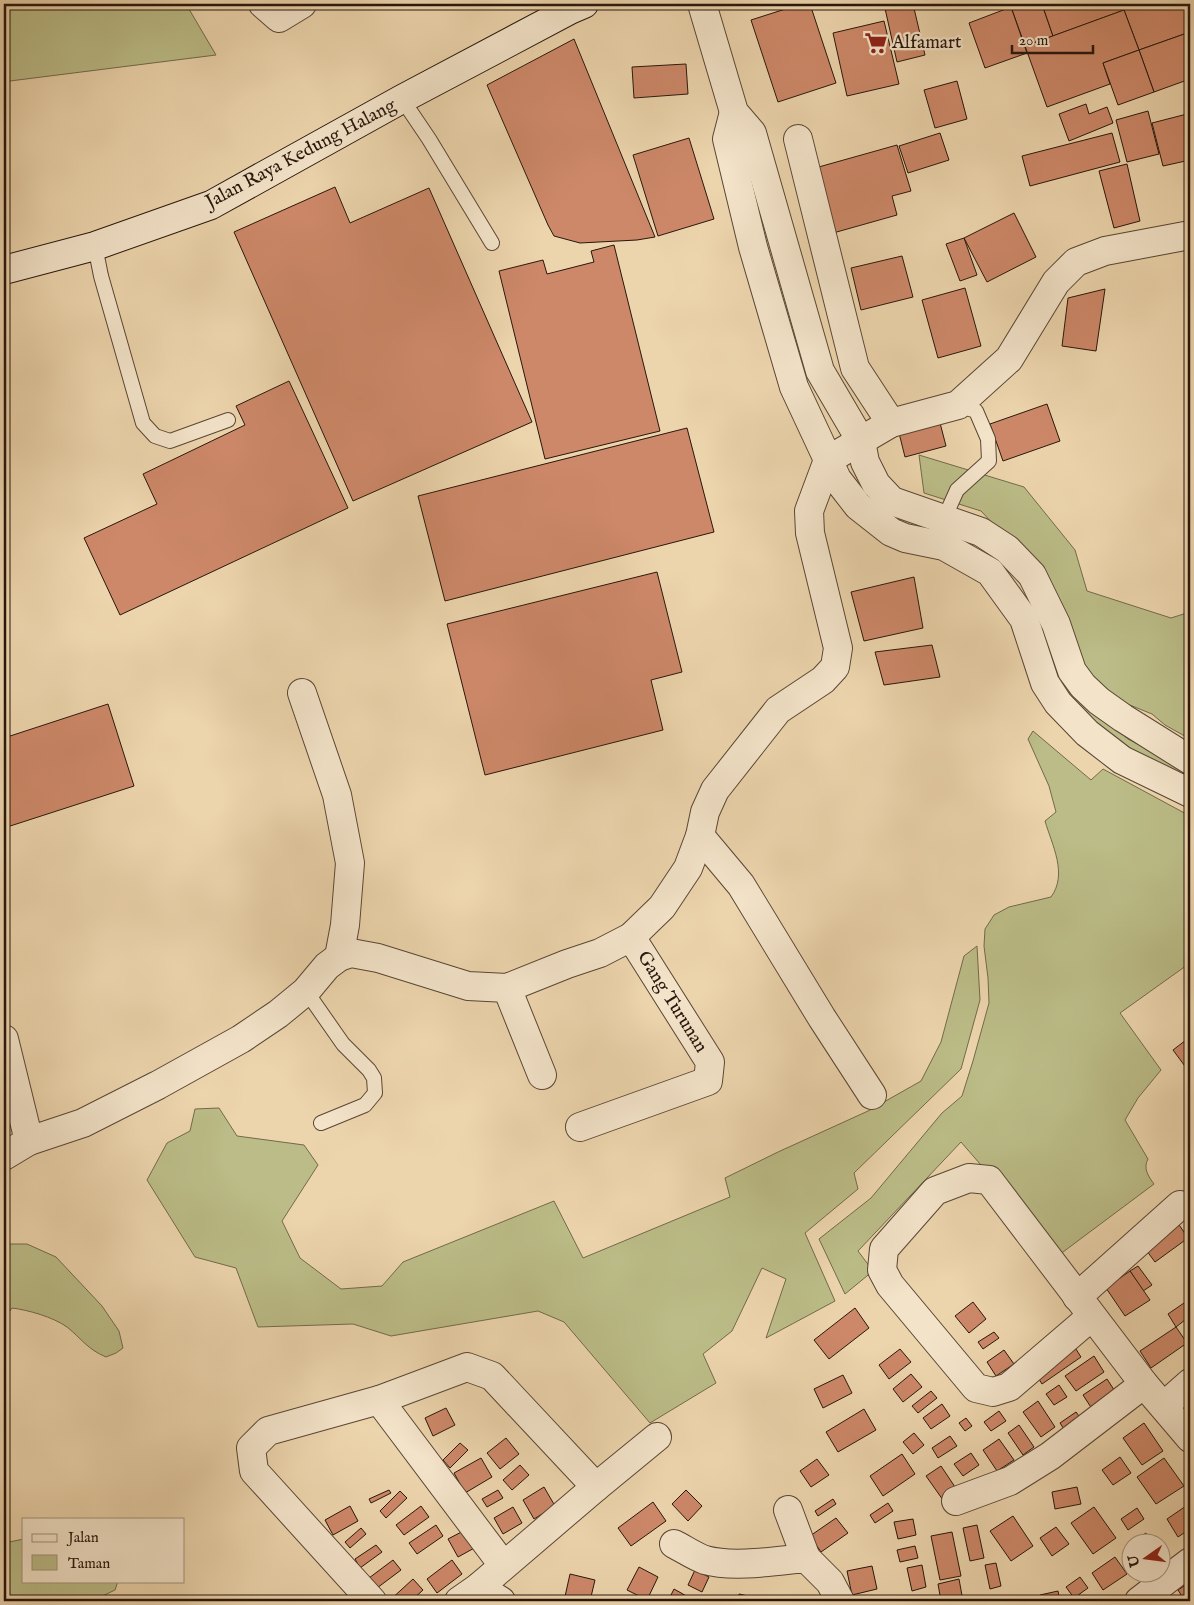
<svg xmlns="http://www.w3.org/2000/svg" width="1194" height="1605" font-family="'IM FELL English',serif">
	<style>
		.green { fill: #bbbc87; stroke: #726a4a }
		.building { fill: #cd8869; stroke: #28170c }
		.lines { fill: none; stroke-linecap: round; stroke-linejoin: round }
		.service-casing { stroke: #594634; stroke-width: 16 }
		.minor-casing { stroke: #594634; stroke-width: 30 }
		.secondary-casing { stroke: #28170c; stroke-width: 30 }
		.service { stroke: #f3e3c9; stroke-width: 14 }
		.minor { stroke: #f3e3c9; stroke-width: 28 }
		.secondary { stroke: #f3e3c9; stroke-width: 28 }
		.labels { text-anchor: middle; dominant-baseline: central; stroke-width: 4.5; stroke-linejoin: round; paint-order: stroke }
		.poi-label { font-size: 19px; fill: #28170c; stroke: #f3e3c9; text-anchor: start }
		.street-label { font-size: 19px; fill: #28170c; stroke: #f3e3c9 }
	</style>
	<rect width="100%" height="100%" fill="#ecd4ac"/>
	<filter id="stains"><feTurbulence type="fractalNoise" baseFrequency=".004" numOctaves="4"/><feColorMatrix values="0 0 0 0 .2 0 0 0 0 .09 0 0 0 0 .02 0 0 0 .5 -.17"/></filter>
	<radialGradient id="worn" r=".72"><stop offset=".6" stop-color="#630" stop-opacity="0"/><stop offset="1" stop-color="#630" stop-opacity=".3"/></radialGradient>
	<g class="green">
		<polygon points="4,4 186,4 216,55 10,81 4,74"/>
		<polygon points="919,455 1024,487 1075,550 1087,591 1171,618 1190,612 1190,739 1165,725 1152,714 1083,686 1027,560 981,511 924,493"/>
		<polygon points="1044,628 1106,721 1128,739 1190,771 1190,786 1123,747 1065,698 1042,635"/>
		<path d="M1033 731 1091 780 1103 769 1190 816V963L1120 1013 1161 1070 1138 1098 1125 1120 1148 1159C1143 1168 1148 1176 1154 1184L1059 1255 961 1142 858 1251 873 1271 845 1294 819 1239 871 1198 942 1113 962 1096 973 1061 989 1003 988 978 984 946 985 929 994 915 1009 907 1051 897C1068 874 1052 845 1045 821L1056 812 1049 786 1028 739Z"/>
		<polygon points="977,946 980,1000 961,1069 854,1173 858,1189 805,1233 835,1301 766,1338 786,1279 762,1268 732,1331 703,1354 716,1383 650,1423 564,1322 538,1311 391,1336 353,1324 258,1327 236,1268 195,1257 147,1180 167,1143 190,1131 195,1109 219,1108 237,1136 304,1145 318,1165 282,1221 300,1258 341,1289 382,1286 403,1262 554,1201 583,1258 730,1197 725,1178 778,1152 868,1111 921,1081 941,1042 964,956"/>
		<path d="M4 1244H27L56 1257 102 1306 119 1331 123 1348 116 1353 106 1357C87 1349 82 1339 67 1327 53 1317 28 1310 12 1308L4 1319Z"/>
		<polygon points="24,1539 24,1581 118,1581 115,1590 92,1601 4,1601 4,1543"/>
	</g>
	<g class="building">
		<polygon points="801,4 810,4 836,83 778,102 751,20"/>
		<polygon points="884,4 913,4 925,55 897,62"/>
		<polygon points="1021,4 1042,4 1053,36 1025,46 1011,7"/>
		<polygon points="1042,4 1122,4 1124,10 1053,36"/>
		<polygon points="1142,4 1184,4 1190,22 1190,32 1139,50 1124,10"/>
		<polygon points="1011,7 1027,53 985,68 969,23"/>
		<polygon points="1124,10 1139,50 1103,63 1110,84 1047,107 1025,46"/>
		<polygon points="884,21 899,84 847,96 833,33"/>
		<polygon points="1190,32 1190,79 1154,92 1139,50"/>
		<polygon points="574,39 655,237 637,240 580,243 554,236 548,225 487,85"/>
		<polygon points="1139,50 1154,92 1118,105 1103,63"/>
		<polygon points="686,64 688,94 634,98 632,67"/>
		<polygon points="957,81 967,119 935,128 924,90"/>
		<polygon points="1086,104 1089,114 1107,107 1113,123 1069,141 1059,114"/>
		<polygon points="1148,111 1159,154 1127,162 1116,120"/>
		<polygon points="1187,114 1190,128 1190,160 1163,166 1152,123"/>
		<polygon points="940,133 949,160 908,173 899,146"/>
		<polygon points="1112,133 1120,162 1030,186 1022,156"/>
		<polygon points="689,138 714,219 658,236 633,155"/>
		<polygon points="897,145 911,191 892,196 897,215 826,235 808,170"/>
		<polygon points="1127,164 1140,221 1114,228 1099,171"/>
		<polygon points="335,187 350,223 429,188 532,422 353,501 234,232"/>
		<polygon points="1014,213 1036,257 987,282 964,238"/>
		<polygon points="964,238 977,275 960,281 946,244"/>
		<polygon points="614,245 660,431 545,459 499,271 543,260 547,274 594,262 591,251"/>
		<polygon points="902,256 913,297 861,310 851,268"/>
		<polygon points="965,288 981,346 938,358 922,300"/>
		<polygon points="1105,289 1096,351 1062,346 1068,298"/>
		<polygon points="289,381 348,508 120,615 84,538 157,504 143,474 245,425 236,406"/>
		<polygon points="1047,404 1060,441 1003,461 990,424"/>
		<polygon points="939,419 946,446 905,457 898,429"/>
		<polygon points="687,428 714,532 445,601 418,496"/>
		<polygon points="657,572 682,672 651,680 663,730 485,775 447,624"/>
		<polygon points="914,577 923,628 864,641 851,592"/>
		<polygon points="932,645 940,677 884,685 875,652"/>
		<polygon points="108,704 134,786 4,828 4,738"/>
		<polygon points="1190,1037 1190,1073 1173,1050"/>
		<polygon points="1175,1219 1188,1238 1155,1262 1141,1243"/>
		<polygon points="1138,1266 1152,1285 1143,1291 1130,1271"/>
		<polygon points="1130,1271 1150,1300 1125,1316 1106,1288"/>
		<polygon points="973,1302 986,1319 969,1333 955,1316"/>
		<polygon points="1184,1303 1190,1313 1190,1316 1176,1327 1168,1314"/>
		<polygon points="855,1308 869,1328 829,1359 814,1340"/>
		<polygon points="1176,1327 1187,1343 1151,1368 1140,1351"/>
		<polygon points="994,1332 999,1338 983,1349 978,1342"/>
		<polygon points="1074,1346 1081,1357 1042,1384 1035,1373"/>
		<polygon points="900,1349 911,1362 889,1379 879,1365"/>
		<polygon points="1004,1350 1014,1364 996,1376 987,1362"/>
		<polygon points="1094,1356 1104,1372 1076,1391 1065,1376"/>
		<polygon points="911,1374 922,1387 903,1402 893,1389"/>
		<polygon points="843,1375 852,1393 823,1408 814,1389"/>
		<polygon points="1107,1379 1120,1399 1096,1415 1083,1395"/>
		<polygon points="1059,1385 1067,1397 1054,1405 1046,1394"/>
		<polygon points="931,1391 937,1398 918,1413 912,1406"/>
		<polygon points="1038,1401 1055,1427 1041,1437 1023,1412"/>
		<polygon points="942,1404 950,1416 931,1429 923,1418"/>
		<polygon points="446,1408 455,1425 433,1436 425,1418"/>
		<polygon points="864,1409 876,1430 838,1452 826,1432"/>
		<polygon points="999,1411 1006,1421 991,1431 984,1422"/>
		<polygon points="1076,1412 1086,1426 1069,1437 1060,1423"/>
		<polygon points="966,1418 972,1426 965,1431 959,1423"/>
		<polygon points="1144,1423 1163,1451 1142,1465 1123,1438"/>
		<polygon points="1019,1425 1034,1447 1023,1455 1008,1433"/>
		<polygon points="914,1433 924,1445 913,1454 903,1442"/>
		<polygon points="950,1436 957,1446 938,1458 932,1448"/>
		<polygon points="506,1438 519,1454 500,1469 487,1453"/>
		<polygon points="999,1439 1014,1460 997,1471 983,1450"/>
		<polygon points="460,1443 468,1450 450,1468 443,1460"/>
		<polygon points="971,1453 979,1465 963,1476 954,1464"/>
		<polygon points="902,1454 915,1474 883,1496 870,1476"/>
		<polygon points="1120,1457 1131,1473 1113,1485 1102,1470"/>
		<polygon points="481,1458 492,1477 465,1493 454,1473"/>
		<polygon points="1164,1458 1184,1486 1156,1504 1137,1477"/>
		<polygon points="817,1459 829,1475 811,1487 800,1471"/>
		<polygon points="520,1465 529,1475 512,1490 503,1480"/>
		<polygon points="941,1466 957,1490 943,1500 926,1476"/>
		<polygon points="544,1487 555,1506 534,1519 523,1500"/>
		<polygon points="1077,1487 1081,1504 1055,1509 1052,1492"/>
		<polygon points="389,1490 391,1493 371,1503 369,1499"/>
		<polygon points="498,1490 503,1498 487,1507 482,1499"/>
		<polygon points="686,1490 702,1506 688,1521 672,1504"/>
		<polygon points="400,1491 407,1498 386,1518 380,1511"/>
		<polygon points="833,1499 836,1504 818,1516 815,1511"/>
		<polygon points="653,1502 666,1521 631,1546 618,1528"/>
		<polygon points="888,1503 893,1511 875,1523 870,1515"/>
		<polygon points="350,1506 358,1521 333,1535 325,1520"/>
		<polygon points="421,1506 429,1517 404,1535 396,1525"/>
		<polygon points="1186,1506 1190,1512 1190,1529 1178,1537 1167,1519"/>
		<polygon points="513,1507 522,1523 503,1534 494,1518"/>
		<polygon points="1094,1507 1116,1538 1093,1554 1071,1523"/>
		<polygon points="1137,1508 1144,1519 1128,1530 1121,1519"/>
		<polygon points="1013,1516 1033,1546 1011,1561 990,1531"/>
		<polygon points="836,1518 848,1533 821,1552 810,1536"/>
		<polygon points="913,1519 916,1535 898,1539 894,1522"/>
		<polygon points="436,1525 443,1536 417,1554 409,1543"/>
		<polygon points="977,1525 984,1558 970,1561 963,1528"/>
		<polygon points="1056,1527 1069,1544 1052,1556 1040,1538"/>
		<polygon points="361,1528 366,1534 350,1548 345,1542"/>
		<polygon points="469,1528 478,1546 458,1557 448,1539"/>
		<polygon points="952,1532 961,1576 940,1580 931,1536"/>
		<polygon points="1146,1533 1153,1542 1132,1542"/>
		<polygon points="376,1545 382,1552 360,1568 355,1559"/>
		<polygon points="915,1546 918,1558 900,1562 897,1550"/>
		<polygon points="1115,1557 1127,1574 1103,1590 1092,1573"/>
		<polygon points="393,1560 401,1570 377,1588 369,1578"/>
		<polygon points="452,1560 462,1574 437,1593 427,1579"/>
		<polygon points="996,1563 1001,1586 990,1589 985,1565"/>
		<polygon points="922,1565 926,1587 912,1591 907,1568"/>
		<polygon points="872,1566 877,1589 852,1595 847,1571"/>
		<polygon points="639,1567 658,1577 647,1600 627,1590"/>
		<polygon points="695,1570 709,1577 702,1592 688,1585"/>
		<polygon points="570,1574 595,1580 590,1601 564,1601"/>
		<polygon points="1080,1577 1088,1588 1074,1598 1066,1587"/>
		<polygon points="413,1579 423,1590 411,1601 389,1601"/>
		<polygon points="959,1579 963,1601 941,1601 938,1584"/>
		<polygon points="1190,1582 1190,1598 1185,1601 1178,1590"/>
		<polygon points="674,1589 690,1598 688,1601 668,1601"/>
		<polygon points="1058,1591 1060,1601 1042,1601 1040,1595"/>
		<polygon points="739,1594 757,1598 756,1601 738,1601"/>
	</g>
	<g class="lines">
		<defs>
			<g id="service">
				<polyline points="402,99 429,139 492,243"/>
				<polyline points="95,246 101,276 143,423 155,436 170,441 228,420"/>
				<polyline points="944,519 957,490 989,461 988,439 976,411 958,405"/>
				<polyline points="306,991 343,1044 369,1070 374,1078 375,1093 365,1105 321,1123"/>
			</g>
			<g id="minor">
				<polyline points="263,4 279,18 302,4"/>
				<polyline points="702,4 734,112 752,133 820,371 861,441 865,462 876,484 892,501 981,532 1007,549 1032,575 1056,624 1072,671 1083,686 1099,701 1123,718 1190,760"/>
				<polyline points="734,112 727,139 753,247 794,387 837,479 858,506 891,532 905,538 944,546 990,572 1024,619 1045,683 1058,703 1087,733 1122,760 1190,793"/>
				<polyline points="798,139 855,368 891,423"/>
				<polyline points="302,693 337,795 350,863 345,925 339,957"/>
				<polyline points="700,836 741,885 822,1018 872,1095"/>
				<polyline points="507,988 542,1075"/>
				<polyline points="4,1039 29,1141"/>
				<polyline points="580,1127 708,1081 710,1062 631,937"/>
				<polyline points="4,1156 29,1141 83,1123 158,1085 241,1039 278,1014 306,991 327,966 339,957 351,953 378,958 468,986 507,988 567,964 600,953 631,937 662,907 688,868 700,836 705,812 715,790 778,710 823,680 835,667 838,648 810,533 809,511 828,460 891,423 958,405 1009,359 1056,282 1076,262 1105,251 1190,235"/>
				<polyline points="1077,1297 1180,1205"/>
				<polyline points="1092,1316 1009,1387 993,1392 976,1388 890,1285 882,1270 884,1249 935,1191 969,1178 989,1180 1144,1384 1190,1438"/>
				<polyline points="379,1400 503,1565"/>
				<polyline points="1164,1406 1190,1383"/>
				<polyline points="956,1501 1010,1481 1050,1456 1144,1384"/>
				<polyline points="788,1510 806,1558"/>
				<path d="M674 1544C684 1549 694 1556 705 1560 733 1568 776 1561 806 1558L830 1582 840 1601"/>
				<polyline points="479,1587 501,1601"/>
				<polyline points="372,1601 254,1471 251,1448 268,1431 379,1400 467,1367 492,1376 596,1487"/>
				<polyline points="459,1601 479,1587 596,1487 657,1437"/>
				<polyline points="1139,1601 1190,1562"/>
			</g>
			<polyline id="secondary" points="4,270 95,246 211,205 402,99 570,10 584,4"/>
		</defs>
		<use href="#service" class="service-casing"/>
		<use href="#minor" class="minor-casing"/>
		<use href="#secondary" class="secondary-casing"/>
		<use href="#service" class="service"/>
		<use href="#minor" class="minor"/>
		<use href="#secondary" class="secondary"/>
	</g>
	<defs>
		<symbol id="supermarket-bare" viewBox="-9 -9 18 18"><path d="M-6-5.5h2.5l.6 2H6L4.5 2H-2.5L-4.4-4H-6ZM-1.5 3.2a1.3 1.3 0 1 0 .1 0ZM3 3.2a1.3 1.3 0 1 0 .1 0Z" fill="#8f2418" stroke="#f3e3c9" stroke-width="2.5" paint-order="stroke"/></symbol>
	</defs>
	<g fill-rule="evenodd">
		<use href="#supermarket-bare" x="860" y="27" width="32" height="32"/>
	</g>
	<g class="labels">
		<g class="poi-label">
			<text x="892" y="43">Alfamart</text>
		</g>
		<g class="street-label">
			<text transform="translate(301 154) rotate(-28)">Jalan Raya Kedung Halang</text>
			<text transform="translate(672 1002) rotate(58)">Gang Turunan</text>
		</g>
	</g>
	<rect width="1194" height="1605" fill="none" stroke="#ecd4ac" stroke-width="20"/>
	<rect x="5" y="5" width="1184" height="1595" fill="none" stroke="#28170c" stroke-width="2.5"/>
	<rect x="10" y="10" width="1174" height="1585" fill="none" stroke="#28170c"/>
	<rect x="22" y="1518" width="162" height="65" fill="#f3e3c9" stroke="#a2917d"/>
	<rect x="32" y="1534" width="25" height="8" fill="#f3e3c9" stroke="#a2917d"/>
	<text x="68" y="1542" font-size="15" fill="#28170c">Jalan</text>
	<rect x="32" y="1555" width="25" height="15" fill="#bbbc87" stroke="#a2917d"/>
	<text x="68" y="1568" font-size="15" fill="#28170c">Taman</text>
	<g transform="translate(1146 1558) rotate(256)"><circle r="24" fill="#f3e3c9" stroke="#a2917d"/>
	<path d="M0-4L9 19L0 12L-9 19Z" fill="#8f2418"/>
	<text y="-8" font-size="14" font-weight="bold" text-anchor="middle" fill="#28170c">U</text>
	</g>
	<path d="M1012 45v8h81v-8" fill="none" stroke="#28170c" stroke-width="2.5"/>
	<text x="1019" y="45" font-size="15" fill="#28170c" stroke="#f3e3c9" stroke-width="4" paint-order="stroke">20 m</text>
	<rect width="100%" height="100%" filter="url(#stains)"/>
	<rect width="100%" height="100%" fill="url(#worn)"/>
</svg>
